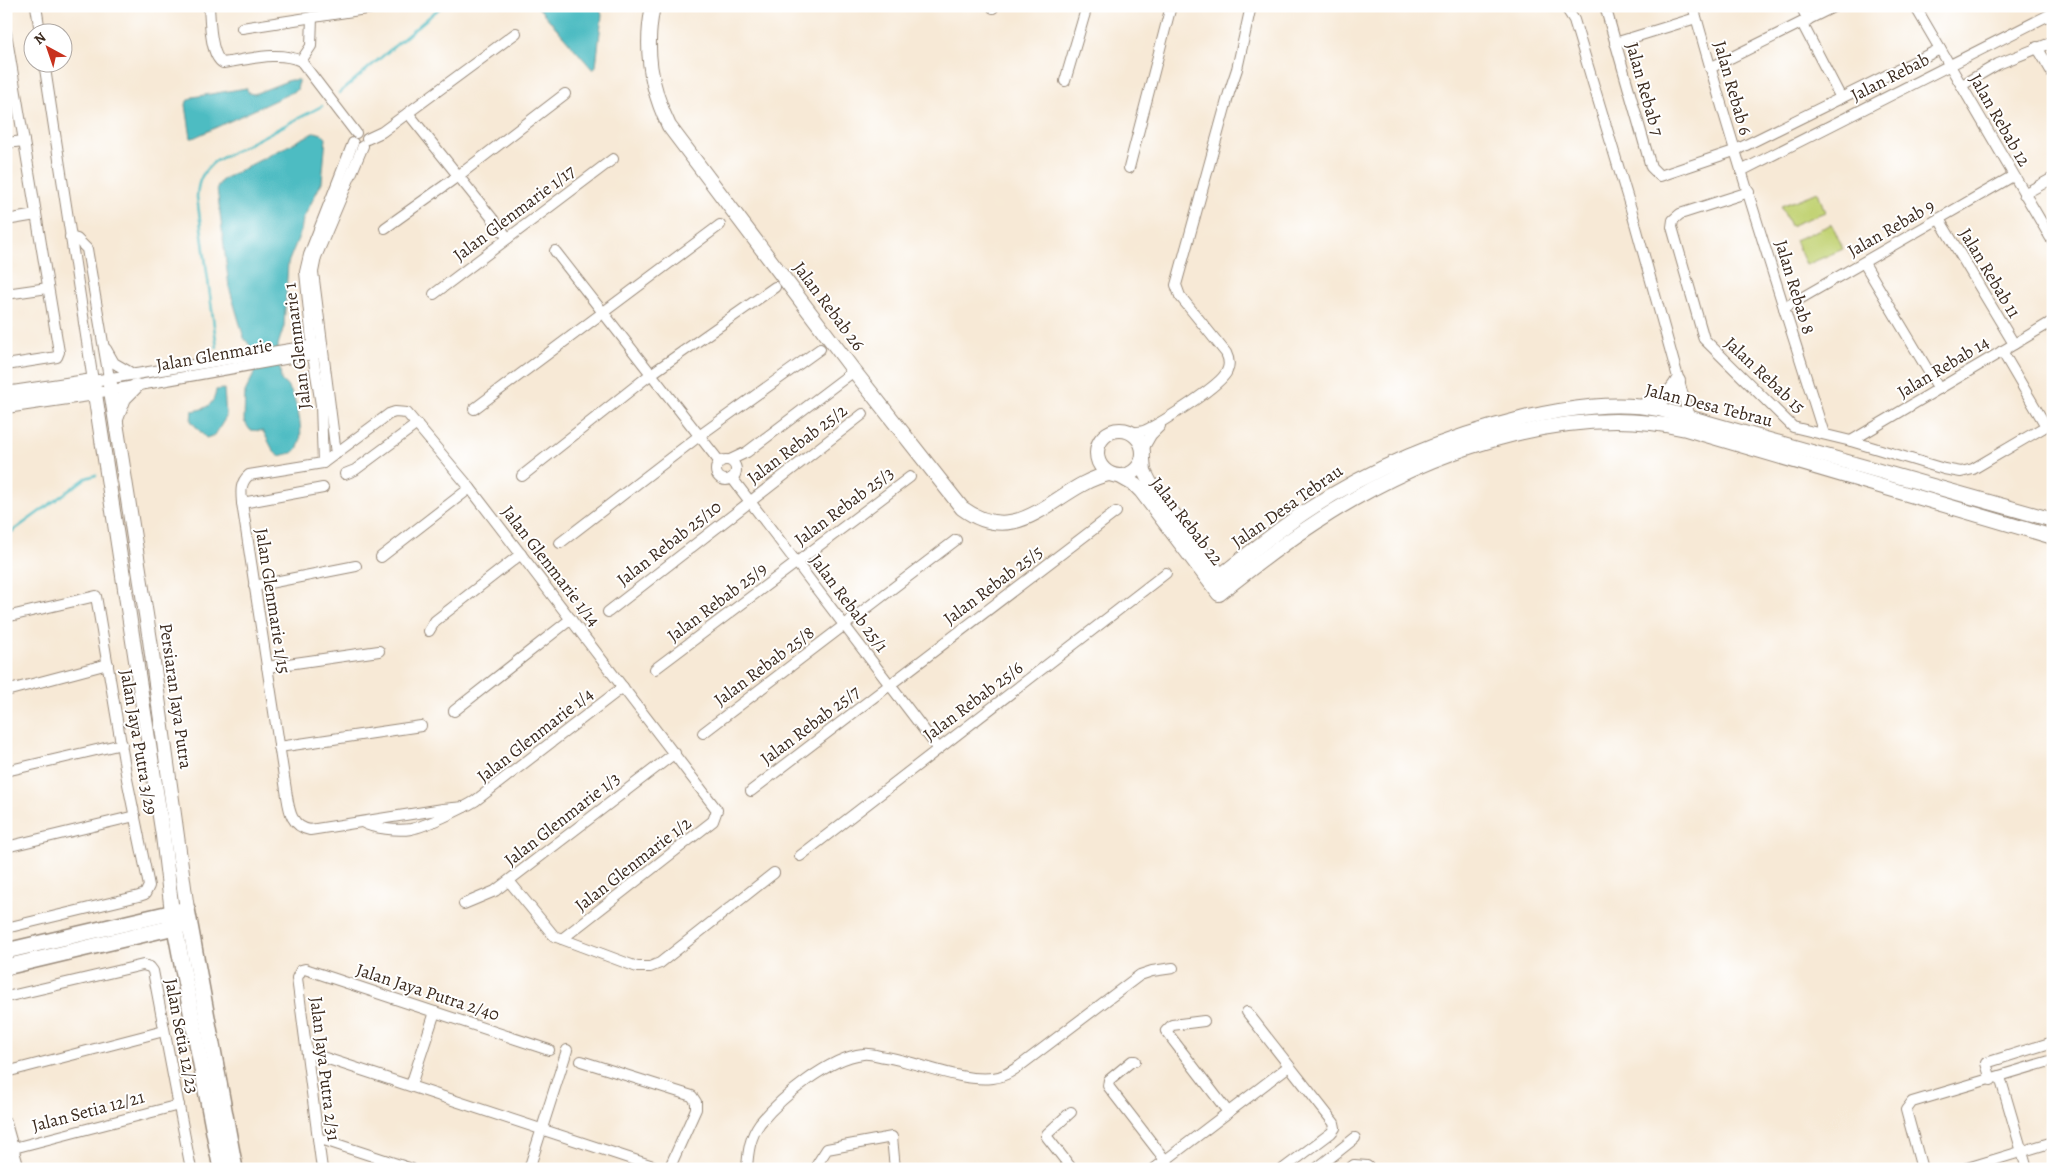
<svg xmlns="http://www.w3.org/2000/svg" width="2059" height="1175" font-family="Alegreya,serif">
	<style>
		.green { fill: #c2d375; stroke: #7e7e4a }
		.water { fill: #4dbcc2; stroke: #447370 }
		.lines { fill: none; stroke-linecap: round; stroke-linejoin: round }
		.stream { stroke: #4dbcc2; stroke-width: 2.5 }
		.street-casing { stroke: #998a7a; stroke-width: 12 }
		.secondary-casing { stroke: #998a7a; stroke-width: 16 }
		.primary-casing { stroke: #998a7a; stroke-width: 18 }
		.street { stroke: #fff; stroke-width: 10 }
		.secondary { stroke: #fff; stroke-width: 14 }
		.primary { stroke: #fff; stroke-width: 15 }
		.labels { text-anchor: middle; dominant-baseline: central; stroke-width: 4; stroke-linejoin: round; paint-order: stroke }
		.street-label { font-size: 18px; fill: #3b2a1e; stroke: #fff }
	</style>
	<rect width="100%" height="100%" fill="#fff"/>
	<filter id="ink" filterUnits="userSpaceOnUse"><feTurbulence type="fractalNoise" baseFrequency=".02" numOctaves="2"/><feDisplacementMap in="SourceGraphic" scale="10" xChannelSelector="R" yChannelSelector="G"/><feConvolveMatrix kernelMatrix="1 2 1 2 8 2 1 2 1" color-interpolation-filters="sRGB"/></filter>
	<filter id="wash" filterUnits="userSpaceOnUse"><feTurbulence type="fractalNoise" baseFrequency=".0096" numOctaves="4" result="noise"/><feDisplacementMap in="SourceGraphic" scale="20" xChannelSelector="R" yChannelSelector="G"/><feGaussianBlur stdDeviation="1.12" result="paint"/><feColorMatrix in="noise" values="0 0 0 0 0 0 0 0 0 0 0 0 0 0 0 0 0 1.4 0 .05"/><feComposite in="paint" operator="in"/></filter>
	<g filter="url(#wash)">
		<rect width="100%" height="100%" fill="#f7e9d6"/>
		<g class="green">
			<polygon points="1818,192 1825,212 1790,226 1781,206"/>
			<polygon points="1832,224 1843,249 1806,265 1795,240"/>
		</g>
		<g class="water">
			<polygon points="537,6 599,6 602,15 596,66 593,70"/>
			<polygon points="290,80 299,80 297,90 193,138 191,138 186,105 187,101 193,97 246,88 249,93 254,94"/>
			<path d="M315 132 322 134 326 138 322 182 303 219 301 231 288 263 284 326 278 345 281 380C283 383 287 385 289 388 297 400 308 443 294 452 290 454 283 455 279 456L274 452 263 431 250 430 244 421 245 392 254 374V367L251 347 244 338 229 287 217 188 221 181 229 176Z"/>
			<path d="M224 389 226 417 215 435 206 438 191 421 192 411C206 409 214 405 216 390Z"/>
		</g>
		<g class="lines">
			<g class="stream">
				<polyline points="339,93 442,6"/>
				<path d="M217 348 197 197C198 180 202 173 214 162L322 106"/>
				<polyline points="6,536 86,478 96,475"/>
			</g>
		</g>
	</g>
	<g filter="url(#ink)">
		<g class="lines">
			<defs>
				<g id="street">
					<polyline points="36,6 40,32"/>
					<path d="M209 6C210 21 210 56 223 63 247 60 278 50 301 61L356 133"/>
					<polyline points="1565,6 1574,20 1631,209 1689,417 1688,421"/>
					<polyline points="1605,6 1651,167 1660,176 1734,151 1940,49"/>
					<path d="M1693 6C1733 150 1779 292 1824 434"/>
					<polyline points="1801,6 1808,20"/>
					<polyline points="1915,6 2053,242"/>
					<polyline points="993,8 994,6"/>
					<polyline points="1802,23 1841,98"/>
					<polyline points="242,28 385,6"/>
					<polyline points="6,33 59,352 57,357 6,365"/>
					<polyline points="1615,43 1696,18"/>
					<polyline points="2037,47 2053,74"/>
					<polyline points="301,61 311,46 312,17"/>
					<polyline points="44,62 93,381 321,344"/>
					<polyline points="1710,68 1835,6"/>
					<polyline points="1065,81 1087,6"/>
					<polyline points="1962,85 1998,64 2053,42"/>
					<polyline points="408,113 508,238"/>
					<polyline points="367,139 382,132 516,33"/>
					<polyline points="6,143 24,141"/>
					<polyline points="1129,168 1171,6"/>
					<polyline points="1741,171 2053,13"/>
					<polyline points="1749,192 1680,214 1673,220 1672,227 1704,339 1793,427 1851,441 1944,469 1961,472 1973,469 2053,422"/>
					<polyline points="2024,194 2053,178"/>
					<polyline points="1939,219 2014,344"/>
					<polyline points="6,220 36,215"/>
					<polyline points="385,228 458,176 565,94"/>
					<polyline points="70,237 77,239 87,249 109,378"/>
					<polyline points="555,251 719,461"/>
					<polyline points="1864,263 1939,389"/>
					<polyline points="6,294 48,288"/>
					<polyline points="434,294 613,159"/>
					<polyline points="1784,308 2013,176"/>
					<polyline points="106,349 114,363 133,374"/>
					<polyline points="2002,351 2046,426"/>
					<polyline points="95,393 318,353"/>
					<polyline points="474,409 720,225"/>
					<path d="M1131 433C1136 432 1142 432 1146 430 1161 423 1222 385 1227 371 1230 365 1229 359 1226 353L1180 296 1176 285 1229 93 1237 69 1251 6"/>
					<polyline points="1851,441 2053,321"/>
					<polyline points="1143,449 1151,435 1160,426"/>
					<polyline points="336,454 313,272 316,257 363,146"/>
					<circle cx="726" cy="470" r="10"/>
					<polyline points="730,460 747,452 854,371"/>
					<polyline points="323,463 321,405 314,362 305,272 309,255 353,143"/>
					<polyline points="345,474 355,470 417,424"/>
					<polyline points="522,476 651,374 775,287"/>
					<polyline points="732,478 938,748"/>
					<polyline points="242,503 323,488"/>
					<polyline points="560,543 699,436 820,349"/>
					<polyline points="381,557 470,488"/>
					<polyline points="254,586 356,566"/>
					<polyline points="608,612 863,414"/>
					<polyline points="6,617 96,596 127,779 149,886 145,894 139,896 6,928"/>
					<polyline points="429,631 435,621 521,554"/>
					<polyline points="267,667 379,651"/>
					<polyline points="655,669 910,477"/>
					<polyline points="6,691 108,664"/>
					<polyline points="454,711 571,619"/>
					<polyline points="703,733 956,540"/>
					<polyline points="279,747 421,726"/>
					<polyline points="6,771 122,744"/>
					<polyline points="751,791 1116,512"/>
					<path d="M464 807 443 809 310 830C289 826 289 807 286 790L242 503C241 491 240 483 249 475L323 463 389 414 395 412 407 413 470 488 717 810 713 821 562 939"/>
					<path d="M362 822C373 829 399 831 411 829 426 826 462 809 475 801L623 687"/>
					<polyline points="6,847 135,816"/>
					<polyline points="800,856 1166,573"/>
					<polyline points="509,881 554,936 637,967 650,967 660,963 774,873"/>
					<polyline points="464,904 495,891 675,753"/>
					<polyline points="6,997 143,965 150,967 153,971 191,1169"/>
					<polyline points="1247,1012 1334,1123 1335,1128 1331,1133 1283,1169"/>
					<polyline points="1204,1021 1172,1025 1166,1031 1228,1112"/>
					<polyline points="307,1052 662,1169"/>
					<polyline points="581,1061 692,1096 696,1102 696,1109 669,1169"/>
					<polyline points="1135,1061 1132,1061 1109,1080 1108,1086 1172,1169"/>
					<polyline points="6,1072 164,1031"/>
					<polyline points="2000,1077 2027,1169"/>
					<polyline points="1991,1080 1986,1063 2053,1042"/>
					<polyline points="411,1085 435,1012"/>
					<polyline points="1071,1112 1047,1134 1047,1137 1072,1169"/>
					<polyline points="6,1123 19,1169"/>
					<polyline points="318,1138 412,1169"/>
					<polyline points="6,1150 179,1105"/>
					<polyline points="322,1169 297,978 301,970 305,969 549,1050"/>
					<polyline points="529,1169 567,1050"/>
					<path d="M747 1169C748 1151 750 1137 760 1123 782 1097 828 1058 863 1054 870 1053 878 1056 885 1057 919 1062 959 1082 993 1078 1004 1077 1012 1071 1021 1065L1140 975 1152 971 1173 968"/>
					<polyline points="818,1169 818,1163 827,1149 892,1137 895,1169"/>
					<polyline points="1154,1169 1289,1066"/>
					<polyline points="1316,1169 1355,1138"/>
					<polyline points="1349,1169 1354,1165 1367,1166 1370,1169"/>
					<polyline points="1922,1169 1906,1110 1912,1102 2053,1060"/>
					<polyline points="1964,1169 2053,1142"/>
				</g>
				<g id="secondary">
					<path d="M653 6C644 49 650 87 669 126L854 371 962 508C1022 552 1056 485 1109 474"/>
					<polyline points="109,378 150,640 187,909"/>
					<polyline points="6,394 93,381 163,836 172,912"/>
					<path d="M1645 405C1661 401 1670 395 1678 381"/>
					<polyline points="6,406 95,393"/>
					<polyline points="116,419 124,398 136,386"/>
					<circle cx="1120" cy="453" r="23"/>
					<polyline points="1143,459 1144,471 1150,483 1225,582"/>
					<path d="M1121 477 1135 485 1141 491 1219 594C1261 560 1305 527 1352 500 1447 445 1577 403 1686 429L2053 537"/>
					<path d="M1211 583C1243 559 1274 532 1308 510 1375 466 1447 437 1524 418 1568 408 1615 401 1659 409L2053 520"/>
				</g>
				<g id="primary">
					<polyline points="172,912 221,1169"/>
					<polyline points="6,951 187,909 235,1169"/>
					<polyline points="6,967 183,925"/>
				</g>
			</defs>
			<use href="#street" class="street-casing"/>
			<use href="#secondary" class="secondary-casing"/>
			<use href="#primary" class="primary-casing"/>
			<use href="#street" class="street"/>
			<use href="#secondary" class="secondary"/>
			<use href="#primary" class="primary"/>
		</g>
	</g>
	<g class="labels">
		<g class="street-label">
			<text transform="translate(1890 77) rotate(-27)">Jalan Rebab</text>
			<text transform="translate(1733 88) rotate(74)">Jalan Rebab 6</text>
			<text transform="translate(1645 89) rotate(74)">Jalan Rebab 7</text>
			<text transform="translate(2000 120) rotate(60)">Jalan Rebab 12</text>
			<text transform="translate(514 213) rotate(-37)">Jalan Glenmarie 1/17</text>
			<text transform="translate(1891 228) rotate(-30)">Jalan Rebab 9</text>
			<text transform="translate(1990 273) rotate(59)">Jalan Rebab 11</text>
			<text transform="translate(1795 287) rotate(73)">Jalan Rebab 8</text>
			<text transform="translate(829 306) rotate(53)">Jalan Rebab 26</text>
			<text transform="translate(297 346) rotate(-97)">Jalan Glenmarie 1</text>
			<text transform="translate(214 355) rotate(-10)">Jalan Glenmarie</text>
			<text transform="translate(1943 367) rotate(-31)">Jalan Rebab 14</text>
			<text transform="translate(1765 375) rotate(43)">Jalan Rebab 15</text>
			<text transform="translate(1709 405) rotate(14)">Jalan Desa Tebrau</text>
			<text transform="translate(797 444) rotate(-37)">Jalan Rebab 25/2</text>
			<text transform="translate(844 506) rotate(-37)">Jalan Rebab 25/3</text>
			<text transform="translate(1287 506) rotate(-35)">Jalan Desa Tebrau</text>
			<text transform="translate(1187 521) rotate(52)">Jalan Rebab 22</text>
			<text transform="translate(669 543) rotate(-38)">Jalan Rebab 25/10</text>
			<text transform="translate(551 566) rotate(52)">Jalan Glenmarie 1/14</text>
			<text transform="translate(993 585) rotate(-37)">Jalan Rebab 25/5</text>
			<text transform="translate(273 601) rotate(81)">Jalan Glenmarie 1/15</text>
			<text transform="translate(717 602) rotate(-37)">Jalan Rebab 25/9</text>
			<text transform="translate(849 603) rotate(53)">Jalan Rebab 25/1</text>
			<text transform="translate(764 666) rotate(-37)">Jalan Rebab 25/8</text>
			<text transform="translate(176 696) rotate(82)">Persiaran Jaya Putra</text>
			<text transform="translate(973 701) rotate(-37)">Jalan Rebab 25/6</text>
			<text transform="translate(810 725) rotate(-37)">Jalan Rebab 25/7</text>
			<text transform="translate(535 735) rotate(-38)">Jalan Glenmarie 1/4</text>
			<text transform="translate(139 742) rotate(80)">Jalan Jaya Putra 3/29</text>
			<text transform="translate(562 819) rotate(-38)">Jalan Glenmarie 1/3</text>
			<text transform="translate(633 864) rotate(-38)">Jalan Glenmarie 1/2</text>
			<text transform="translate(428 992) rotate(18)">Jalan Jaya Putra 2/40</text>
			<text transform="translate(182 1036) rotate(79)">Jalan Setia 12/23</text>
			<text transform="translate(325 1069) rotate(83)">Jalan Jaya Putra 2/31</text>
			<text transform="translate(88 1111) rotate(-15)">Jalan Setia 12/21</text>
		</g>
	</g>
	<rect width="2059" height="1175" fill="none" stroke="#fff" stroke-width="25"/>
	<g transform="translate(48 48) rotate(320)"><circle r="24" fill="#ffffff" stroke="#b1aaa5"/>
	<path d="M0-4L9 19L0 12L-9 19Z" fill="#c8321e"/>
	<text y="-8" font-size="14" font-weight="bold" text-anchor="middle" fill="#3b2a1e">N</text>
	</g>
</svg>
